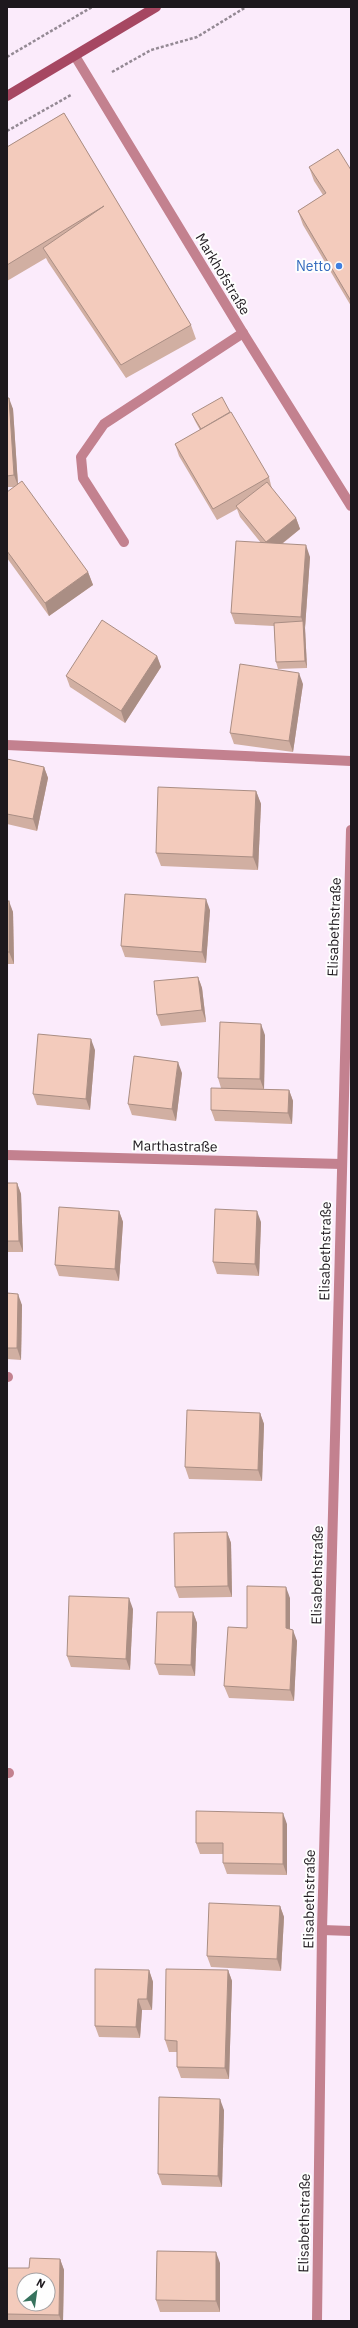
<svg xmlns="http://www.w3.org/2000/svg" width="358" height="2328" font-family="'IBM Plex Sans',sans-serif">
	<style>
		.lines { fill: none; stroke-linecap: round; stroke-linejoin: round }
		.path { stroke: #948994; stroke-width: 2.5; stroke-dasharray: 3 2; stroke-linecap: butt }
		.lane { stroke: #c3818f; stroke-width: 10 }
		.street { stroke: #c3818f; stroke-width: 10 }
		.secondary { stroke: #a64762; stroke-width: 10 }
		.wall { fill: #d1afa2 }
		.shaded-wall { fill: #aa8e84 }
		.building { fill: #f3cbbc; stroke: #aa8e84; fill-rule: evenodd }
		.shop-dot { fill: #3f7fe0; stroke: #fefefe; stroke-width: 1.5 }
		.labels { text-anchor: middle; dominant-baseline: central; stroke-width: 4; stroke-linejoin: round; paint-order: stroke }
		.shop-label { font-size: 14px; fill: #366cbe; stroke: #fefefe; text-anchor: end }
		.street-label { font-size: 14px; fill: #1d181d; stroke: #fefefe }
	</style>
	<rect width="100%" height="100%" fill="#fbebfb"/>
	<g class="lines">
		<g class="path">
			<polyline points="7,57 92,7"/>
			<polyline points="112,72 151,50 197,37 246,7"/>
			<polyline points="7,131 71,95"/>
		</g>
		<g class="lane">
			<polyline points="124,542 83,478 81,457 104,424 243,333"/>
			<polyline points="7,745 351,761"/>
			<polyline points="7,1377 8,1377"/>
			<polyline points="7,1773 9,1773"/>
			<polyline points="322,1930 351,1931"/>
		</g>
		<g class="street">
			<polyline points="75,56 243,333 351,506"/>
			<polyline points="7,1155 342,1164"/>
			<polyline points="317,2321 322,1930 351,830"/>
		</g>
		<polyline class="secondary" points="7,96 156,7"/>
	</g>
	<g class="wall">
		<polygon points="64,113 191,325 196,339 126,378 48,262 46,258 7,281 7,147"/>
		<polygon points="309,167 351,170 351,306 303,225 298,211 323,195 314,181"/>
		<polygon points="7,398 13,409 18,484 88,572 93,585 49,616 7,558 7,492 15,487 7,487"/>
		<polygon points="192,414 269,477 272,489 296,518 300,529 282,544 310,557 305,628 307,668 278,669 276,662 274,626 235,624 231,613 261,543 240,517 237,509 217,520 179,456 175,444 200,430 195,421"/>
		<polygon points="157,656 161,667 125,723 70,687 66,676"/>
		<polygon points="303,684 293,752 234,744 230,733"/>
		<polygon points="7,759 44,767 48,778 37,831 7,824"/>
		<polygon points="256,791 261,804 258,870 161,866 156,853"/>
		<polygon points="7,901 13,912 14,964 7,964"/>
		<polygon points="210,910 206,963 125,957 121,946"/>
		<polygon points="198,977 202,988 206,1022 161,1026 157,1015"/>
		<polygon points="265,1035 264,1089 289,1090 293,1101 292,1124 215,1121 211,1110 221,1088 218,1078"/>
		<polygon points="95,1050 90,1110 37,1105 33,1094"/>
		<polygon points="182,1073 176,1121 132,1115 128,1104"/>
		<polygon points="7,1183 17,1183 21,1194 23,1252 7,1252"/>
		<polygon points="119,1211 123,1222 119,1281 59,1276 55,1265"/>
		<polygon points="261,1222 259,1276 217,1274 213,1262"/>
		<polygon points="7,1293 22,1305 21,1360 7,1359"/>
		<polygon points="260,1413 264,1424 262,1481 189,1479 185,1467"/>
		<polygon points="227,1532 231,1543 232,1597 179,1598 175,1587"/>
		<polygon points="290,1598 290,1629 297,1641 294,1701 229,1698 224,1686 247,1628"/>
		<polygon points="133,1609 130,1670 71,1667 67,1656"/>
		<polygon points="193,1612 197,1623 195,1676 159,1675 155,1664"/>
		<polygon points="287,1824 287,1875 227,1874 223,1863 223,1854 200,1854 196,1843"/>
		<polygon points="280,1906 284,1917 281,1971 211,1967 207,1956"/>
		<polygon points="149,1970 153,1982 152,2010 142,2010 140,2038 99,2037 95,2026"/>
		<polygon points="228,1970 232,1981 229,2079 181,2078 177,2067 177,2052 169,2052 165,2040"/>
		<polygon points="224,2110 222,2187 162,2185 158,2174"/>
		<polygon points="60,2259 64,2270 63,2321 7,2321 7,2268 29,2268"/>
		<polygon points="220,2263 220,2312 160,2312 156,2300"/>
	</g>
	<g class="shaded-wall">
		<polygon points="9,398 13,409 18,486 14,475"/>
		<polygon points="296,518 300,529 270,553 266,542"/>
		<polygon points="306,545 310,557 305,628 301,617"/>
		<polygon points="88,572 93,585 49,616 45,603"/>
		<polygon points="303,621 305,628 307,668 305,661"/>
		<polygon points="157,656 161,667 125,723 121,711"/>
		<polygon points="299,673 303,684 293,752 289,741"/>
		<polygon points="44,767 48,778 37,831 33,819"/>
		<polygon points="256,791 261,804 258,870 253,857"/>
		<polygon points="206,899 210,910 206,963 202,952"/>
		<polygon points="9,901 13,912 14,964 9,952"/>
		<polygon points="198,977 202,988 206,1022 202,1010"/>
		<polygon points="261,1024 265,1035 264,1090 260,1079"/>
		<polygon points="91,1039 95,1050 90,1110 86,1099"/>
		<polygon points="178,1062 182,1073 176,1121 172,1109"/>
		<polygon points="289,1090 293,1101 292,1124 288,1113"/>
		<polygon points="17,1183 21,1194 23,1252 19,1241"/>
		<polygon points="119,1211 123,1222 119,1281 115,1269"/>
		<polygon points="257,1211 261,1222 259,1276 255,1264"/>
		<polygon points="18,1294 22,1305 21,1360 17,1348"/>
		<polygon points="260,1413 264,1424 262,1481 258,1470"/>
		<polygon points="227,1532 231,1543 232,1597 228,1586"/>
		<polygon points="286,1587 290,1598 290,1640 286,1628"/>
		<polygon points="129,1598 133,1609 130,1670 126,1659"/>
		<polygon points="193,1612 197,1623 195,1676 191,1665"/>
		<polygon points="293,1630 297,1641 294,1701 290,1690"/>
		<polygon points="283,1813 287,1824 287,1875 283,1864"/>
		<polygon points="280,1906 284,1917 281,1971 277,1959"/>
		<polygon points="149,1970 153,1982 152,2010 147,1999"/>
		<polygon points="228,1970 232,1981 229,2079 225,2068"/>
		<polygon points="138,1999 142,2010 140,2038 136,2027"/>
		<polygon points="220,2099 224,2110 222,2187 218,2176"/>
		<polygon points="216,2252 220,2263 220,2312 216,2301"/>
		<polygon points="60,2259 64,2270 63,2321 61,2321 59,2315"/>
	</g>
	<g class="building">
		<polygon points="64,113 191,325 121,365 43,248 104,206 7,265 7,147"/>
		<polygon points="338,149 351,170 351,301 298,211 326,193 309,167"/>
		<polygon points="222,397 230,412 201,429 192,414"/>
		<polygon points="7,398 9,398 14,475 7,476"/>
		<polygon points="231,412 269,477 213,509 175,444"/>
		<polygon points="22,481 88,572 45,603 7,551 7,492"/>
		<polygon points="267,482 296,518 266,542 236,506"/>
		<polygon points="236,541 306,545 301,617 231,613"/>
		<polygon points="102,620 157,656 121,711 66,676"/>
		<polygon points="303,621 305,661 276,662 274,623"/>
		<polygon points="240,664 299,673 289,741 230,733"/>
		<polygon points="7,759 44,767 33,819 7,814"/>
		<polygon points="158,787 256,791 253,857 156,853"/>
		<polygon points="125,894 206,899 202,952 121,946"/>
		<rect x="7" y="901" width="2" height="51"/>
		<polygon points="198,977 202,1010 157,1015 154,981"/>
		<polygon points="220,1022 261,1024 260,1079 218,1078"/>
		<polygon points="38,1034 91,1039 86,1099 33,1094"/>
		<polygon points="134,1056 178,1062 172,1109 128,1104"/>
		<polygon points="211,1088 289,1090 288,1113 211,1110"/>
		<polygon points="7,1183 17,1183 19,1241 7,1241"/>
		<polygon points="59,1207 119,1211 115,1269 55,1265"/>
		<polygon points="215,1209 257,1211 255,1264 213,1262"/>
		<polygon points="7,1293 18,1294 17,1348 7,1348"/>
		<polygon points="187,1410 260,1413 258,1470 185,1467"/>
		<polygon points="227,1532 228,1586 175,1587 174,1533"/>
		<polygon points="247,1586 286,1587 286,1628 293,1630 290,1690 224,1686 228,1627 247,1628"/>
		<polygon points="69,1596 129,1598 126,1659 67,1656"/>
		<polygon points="157,1612 193,1612 191,1665 155,1664"/>
		<polygon points="196,1811 283,1813 283,1864 223,1863 223,1843 196,1843"/>
		<polygon points="209,1903 280,1906 277,1959 207,1956"/>
		<polygon points="95,1969 149,1970 147,1999 138,1999 136,2027 95,2026"/>
		<polygon points="166,1969 228,1970 225,2068 177,2067 177,2041 165,2040"/>
		<polygon points="159,2097 220,2099 218,2176 158,2174"/>
		<polygon points="157,2251 216,2252 216,2301 156,2300"/>
		<path d="M30 2258 60 2259 59 2315 7 2314V2268H29ZM24 2280H48V2304H24Z"/>
	</g>
	<circle class="shop-dot" cx="339" cy="266" r="4"/>
	<g class="labels">
		<g class="shop-label">
			<text x="331" y="266">Netto</text>
		</g>
		<g class="street-label">
			<text transform="translate(223 274) rotate(59)">Markhofstraße</text>
			<text transform="translate(334 927) rotate(-88)">Elisabethstraße</text>
			<text transform="translate(175 1146) rotate(1)">Marthastraße</text>
			<text transform="translate(325 1251) rotate(-89)">Elisabethstraße</text>
			<text transform="translate(317 1575) rotate(-89)">Elisabethstraße</text>
			<text transform="translate(309 1899) rotate(-89)">Elisabethstraße</text>
			<text transform="translate(304 2223) rotate(-89)">Elisabethstraße</text>
		</g>
	</g>
	<rect width="358" height="2328" fill="none" stroke="#1d181d" stroke-width="16"/>
	<g transform="translate(36 2292) rotate(29)"><circle r="19" fill="#fefefe" stroke="#a4a2a4"/>
	<path d="M0-3L7 15L0 10L-7 15Z" fill="#36725d"/>
	<text y="-6" font-size="11" font-weight="bold" text-anchor="middle" fill="#1d181d">N</text>
	</g>
</svg>
